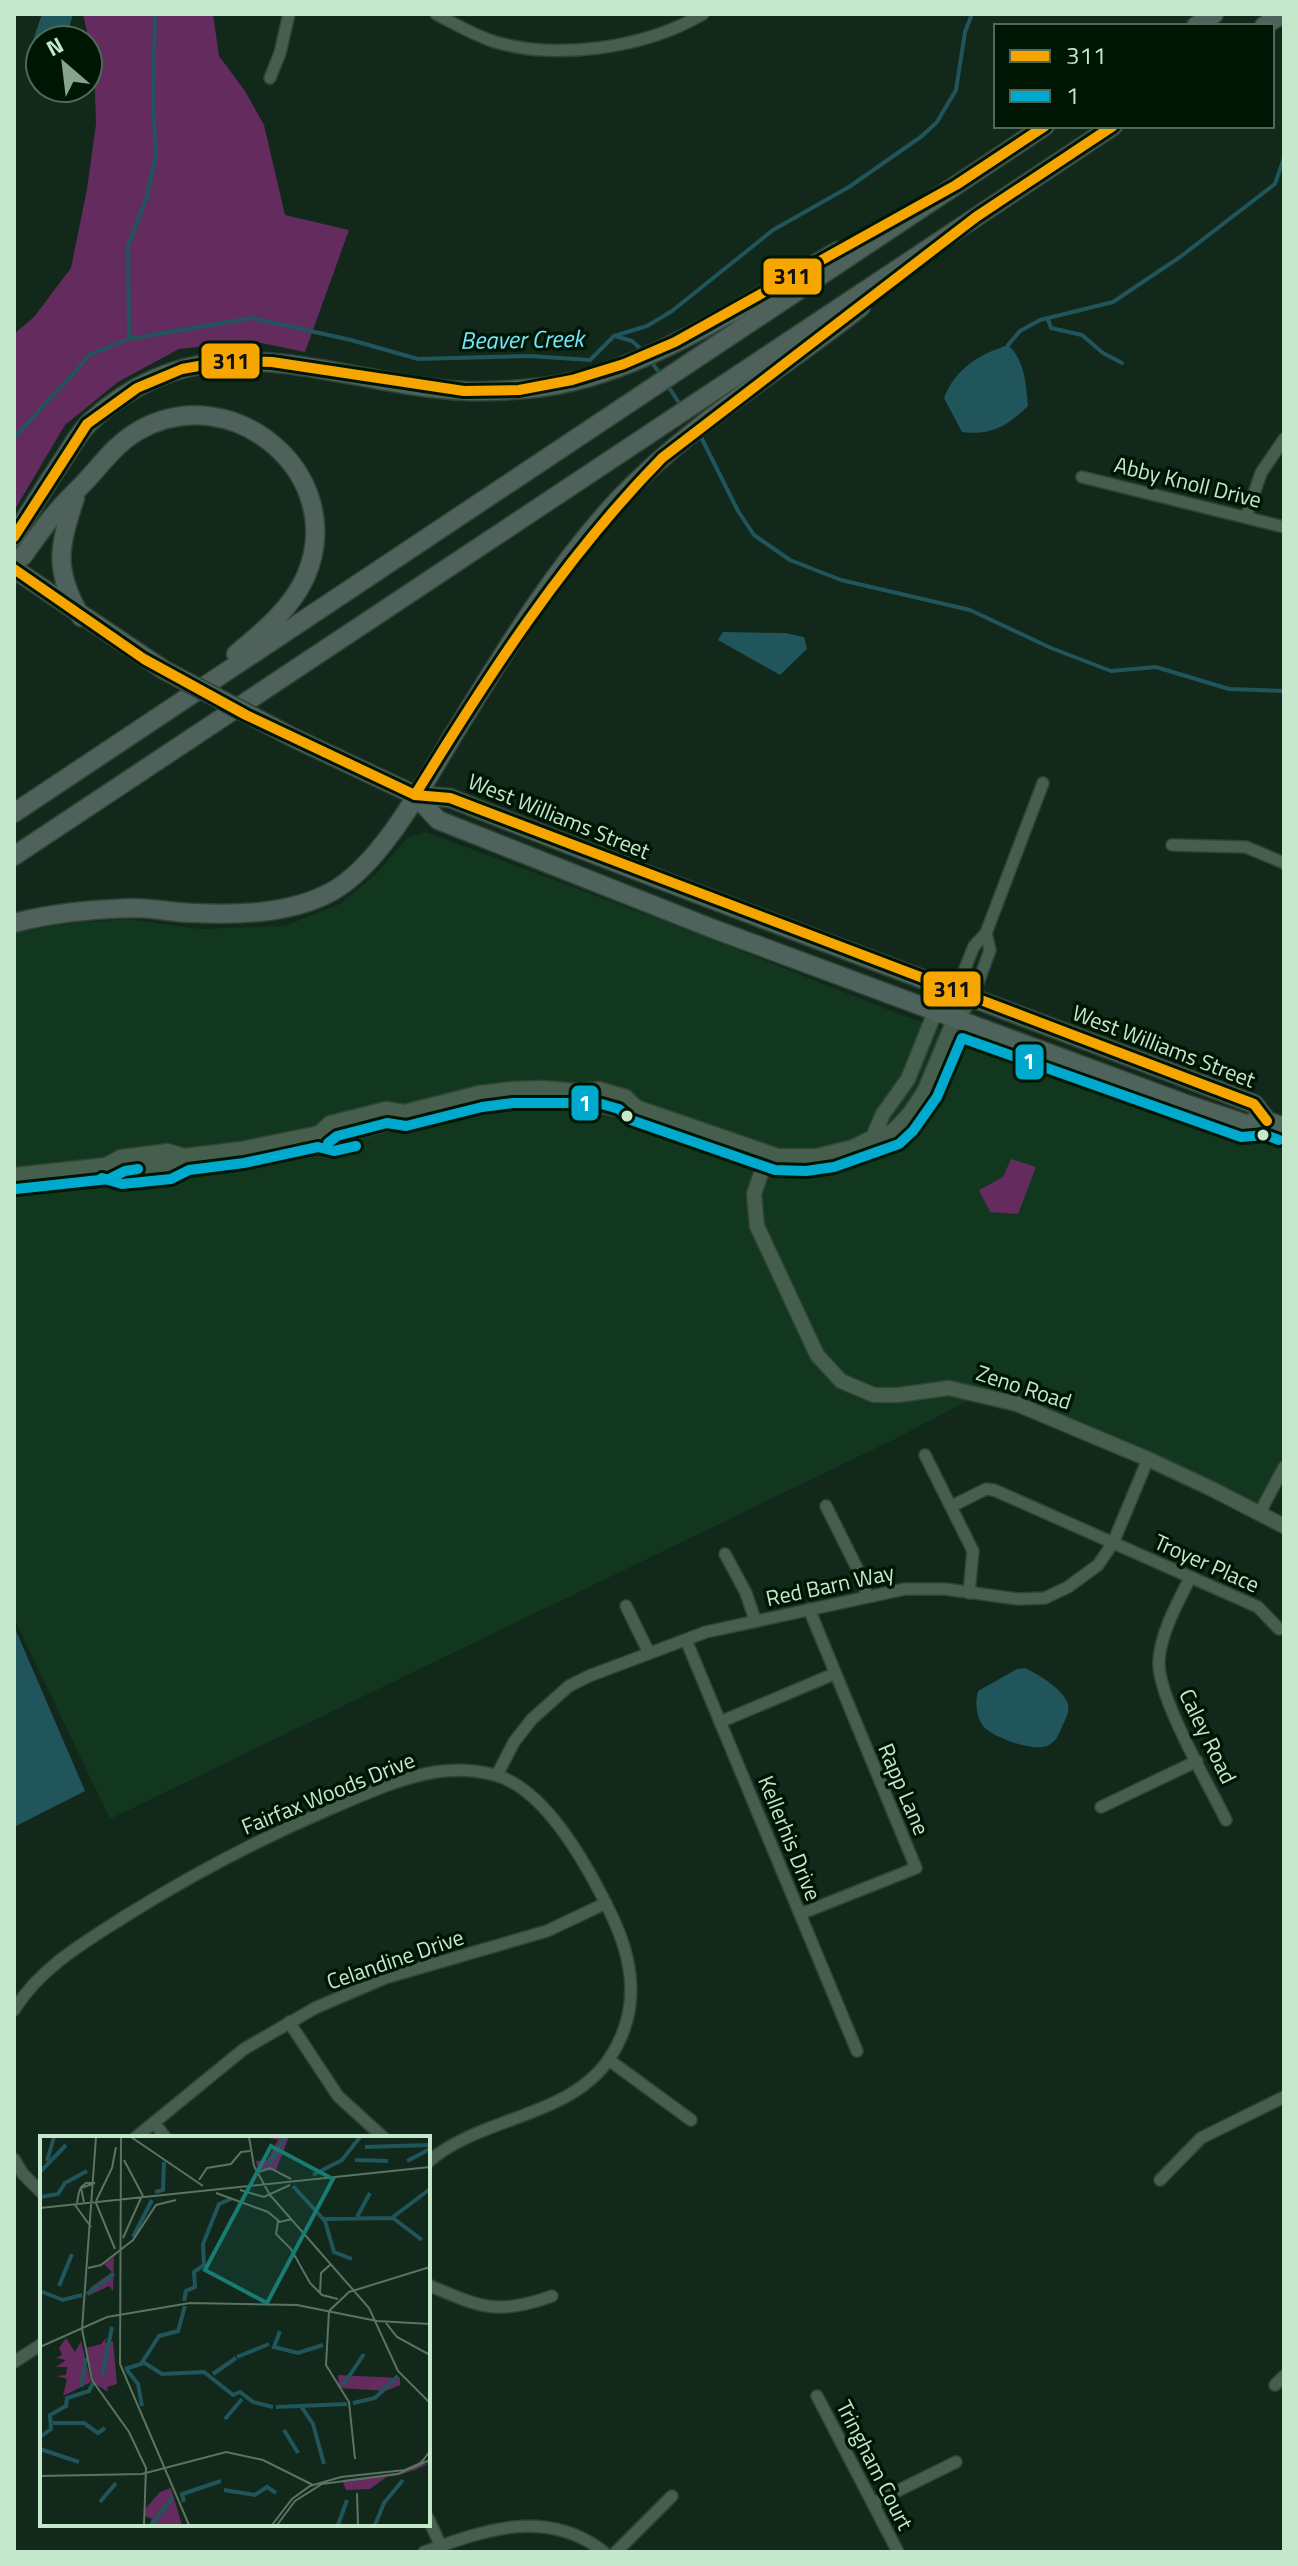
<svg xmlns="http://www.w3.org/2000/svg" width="1298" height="2566" font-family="'Titillium Web',sans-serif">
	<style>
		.built { fill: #11381e }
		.green { fill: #632b5e }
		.water { fill: #20555c }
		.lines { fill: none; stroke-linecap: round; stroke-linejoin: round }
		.stream { stroke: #20555c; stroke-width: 4 }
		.minor-casing { stroke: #314336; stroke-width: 14 }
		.tertiary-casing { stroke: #314336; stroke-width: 17 }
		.primary-casing { stroke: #314336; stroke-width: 21 }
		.trunk-casing { stroke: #314336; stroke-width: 21 }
		.minor { stroke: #465e4e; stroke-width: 11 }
		.tertiary { stroke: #465e4e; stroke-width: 14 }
		.primary { stroke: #4e635b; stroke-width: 18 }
		.trunk { stroke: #4e625b; stroke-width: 18 }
		.primary-bridge-casing { stroke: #314336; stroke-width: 21; stroke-linecap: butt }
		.primary-bridge { stroke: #4e635b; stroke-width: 18 }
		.bus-1-casing { stroke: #001605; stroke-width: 16 }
		.bus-2-casing { stroke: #001605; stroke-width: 16 }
		.bus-1 { stroke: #f7a600; stroke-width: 10 }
		.bus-2 { stroke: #00a9ce; stroke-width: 10 }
		.bus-dot { fill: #c5e7cc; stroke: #001605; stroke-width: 3 }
		.labels { text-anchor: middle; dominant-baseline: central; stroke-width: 7; stroke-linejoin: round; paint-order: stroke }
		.street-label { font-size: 22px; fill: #c5e7cc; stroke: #001605 }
		.water-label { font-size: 24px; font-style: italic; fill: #74e6fc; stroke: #001605 }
		.inset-river { fill: none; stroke: #20555c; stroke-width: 4 }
		.inset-road { fill: none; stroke: #5a7461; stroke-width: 2 }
		.view { fill: #187c73; fill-opacity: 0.15; stroke: #187c73; stroke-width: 4 }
		.inset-edge { fill: none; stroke: #c5e7cc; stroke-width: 4 }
		.line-badge { stroke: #001605; stroke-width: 3 }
		.badge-label { font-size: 22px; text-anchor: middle; font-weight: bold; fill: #fff }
		.pale-badge-label { font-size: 22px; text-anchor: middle; font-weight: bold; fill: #111 }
	</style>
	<rect width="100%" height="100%" fill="#12281a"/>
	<polygon class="built" points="426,832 703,936 904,1016 1284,1140 1284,1467 1259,1514 980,1394 899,1437 110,1819 14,1618 14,932 74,923 128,919 200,929 285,926 340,904 374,876 407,838"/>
	<g class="green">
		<polygon points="83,14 213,14 219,56 245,91 264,125 285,215 349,230 305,352 251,341 179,349 118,382 65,425 14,511 14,334 34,317 71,268 87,189 96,124 94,63"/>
		<polygon points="1011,1159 1036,1167 1018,1214 990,1212 979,1190 1003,1177"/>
	</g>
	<g class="water">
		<polygon points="42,14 73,14 66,40 40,40 40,49 31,46"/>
		<path d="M1008 345C1025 360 1026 385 1028 406 1007 426 991 436 962 432L944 398C956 368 978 355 1008 345Z"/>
		<polygon points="723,632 785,633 804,637 807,649 780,675 718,640"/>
		<polygon points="14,1626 85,1791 14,1827"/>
		<path d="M1025 1668C1038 1674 1063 1689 1068 1704 1070 1712 1065 1720 1062 1727 1058 1736 1056 1742 1047 1746 1033 1752 992 1737 983 1726 976 1716 975 1702 978 1691L1017 1669Z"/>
	</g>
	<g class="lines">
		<g class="stream">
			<polyline points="1048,319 1051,328 1082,335 1103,353 1122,363"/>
			<polyline points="615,336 632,341 642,350"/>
			<polyline points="129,339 128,246 146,199 156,155 153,101 155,14"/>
			<polyline points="1008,345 1020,331 1040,320 1113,302 1180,257 1275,184 1284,158"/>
			<polyline points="650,360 661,375"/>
			<polyline points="666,383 681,406"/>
			<polyline points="699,433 738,511 754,535 790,560 841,580 970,610 1051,648 1111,671 1156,667 1229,689 1284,691"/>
			<polyline points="14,438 91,354 129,339 252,318 351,340 418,359 530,356 590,360 614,336 647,326 672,311 773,230 849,187 922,136 937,122 956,90 965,32 972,14"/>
		</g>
		<defs>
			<g id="minor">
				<path d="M436 14C454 24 473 34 492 41 557 61 645 48 703 14"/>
				<polyline points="270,78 280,53 289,14"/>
				<polyline points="1082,477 1284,527"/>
				<polyline points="1246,517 1261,473 1284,439"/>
				<polyline points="1172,845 1246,847 1284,863"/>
				<polyline points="956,991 974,946 986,933 1043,783"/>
				<polyline points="973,997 990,950 986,933"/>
				<polyline points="925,1455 973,1551 969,1593"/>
				<polyline points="826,1506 861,1576 867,1596"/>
				<polyline points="952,1506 986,1489 994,1490 1258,1607 1279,1629"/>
				<polyline points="1259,1514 1284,1467"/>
				<polyline points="725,1554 746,1593 755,1620"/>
				<path d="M1190 1578C1178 1602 1161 1632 1159 1660 1156 1695 1209 1785 1226 1820"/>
				<polyline points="626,1606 649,1653"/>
				<polyline points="686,1640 857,2051"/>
				<polyline points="720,1722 834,1674"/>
				<polyline points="497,1775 514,1742 532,1719 569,1686 589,1676 706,1632 905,1589 945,1589 1018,1599 1045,1598 1068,1587 1098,1565 1113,1543 1148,1459"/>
				<polyline points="1101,1807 1197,1761"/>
				<polyline points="800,1914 916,1868 809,1609"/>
				<path d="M14 2010C40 1968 83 1943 124 1917 191 1875 259 1839 332 1808 365 1794 400 1778 435 1772 454 1769 476 1770 495 1775 546 1789 588 1867 609 1910 634 1960 642 2010 609 2059 569 2118 481 2116 428 2162"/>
				<polyline points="289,2022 338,2096 384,2138"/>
				<polyline points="609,2060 691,2120"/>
				<polyline points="154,2123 166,2138"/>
				<polyline points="135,2138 244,2049 315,2008 385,1978 547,1931 606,1903"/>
				<polyline points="14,2159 23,2174 42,2193"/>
				<polyline points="1160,2180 1201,2138 1284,2097"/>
				<path d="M428 2285C480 2307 497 2316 552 2296"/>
				<polyline points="14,2362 42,2344"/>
				<polyline points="1275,2385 1284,2376"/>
				<polyline points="817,2396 898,2552"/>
				<polyline points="873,2503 956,2462"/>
				<polyline points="428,2518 443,2551"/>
				<path d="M424 2552C484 2530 547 2507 604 2552"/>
				<polyline points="616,2552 672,2496"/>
			</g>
			<g id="tertiary">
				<path d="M580 1091C598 1106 613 1113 636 1107"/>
				<polyline points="319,1133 330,1123 386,1109 404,1112 479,1093 512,1089 542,1088 580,1091 599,1089 626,1097 636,1107 778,1156 817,1156 853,1147 873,1137 893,1131 910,1113 925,1090 954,1020 973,997"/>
				<polyline points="873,1137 883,1114 908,1079 935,1012 956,991"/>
				<polyline points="768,1153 754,1194 757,1226 817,1355 841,1381 874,1395 898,1395 949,1388 1017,1404 1148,1459 1212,1489 1284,1526"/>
				<polyline points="106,1165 122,1170 170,1165 184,1156 241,1149 319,1133 333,1137 389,1123 404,1112"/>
				<polyline points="14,1175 106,1165 121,1157 168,1151 184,1156"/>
			</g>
			<g id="primary">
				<polyline points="14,569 164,670"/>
				<path d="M294 738 415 795 450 798C717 904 986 1002 1254 1104L1267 1121"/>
				<polyline points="415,795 438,820 711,928 1186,1104 1246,1124 1267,1121 1284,1127"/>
			</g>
			<g id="trunk">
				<polyline points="1196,26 1214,14"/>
				<polyline points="1264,26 1282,14"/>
				<path d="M75 498C59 547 53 569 81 617"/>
				<path d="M14 537C31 509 48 482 66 455 73 444 81 430 91 421 210 312 329 384 465 391 491 392 518 390 544 387 646 373 749 301 838 251"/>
				<path d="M14 560 23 556C40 532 56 510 77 490 98 470 112 446 138 431 233 376 351 476 305 578 290 610 262 632 236 654"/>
				<polyline points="14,813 1045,126"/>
				<polyline points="14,856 1113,126"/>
				<path d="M14 923C52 913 95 909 134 908 154 908 174 913 194 913 239 915 290 914 331 892 385 863 432 768 465 716 511 641 559 563 619 499 690 424 781 370 861 307"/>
			</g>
		</defs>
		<use href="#minor" class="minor-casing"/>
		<use href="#tertiary" class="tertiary-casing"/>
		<use href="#primary" class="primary-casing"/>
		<use href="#trunk" class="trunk-casing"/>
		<use href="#minor" class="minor"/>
		<use href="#tertiary" class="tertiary"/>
		<use href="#primary" class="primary"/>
		<use href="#trunk" class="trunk"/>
		<defs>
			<polyline id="primary-bridge" points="164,670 294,738"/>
		</defs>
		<use href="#primary-bridge" class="primary-bridge-casing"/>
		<use href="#primary-bridge" class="primary-bridge"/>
		<defs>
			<g id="bus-1">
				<polyline points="14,537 87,424 137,388 182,369 227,361 272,362 464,391 519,390 572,380 624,364 675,342 956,185 1045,126"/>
				<polyline points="14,569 144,659 246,715 415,795 450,798 1254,1104 1267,1121"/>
				<path d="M415 795C489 675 563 559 662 458L976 217 1113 126"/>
			</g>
			<g id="bus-2">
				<polyline points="328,1143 337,1136 387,1123 406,1126 482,1107 513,1103 598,1103 619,1109 631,1120 775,1170 806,1171 834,1167 899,1144 913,1131 937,1097 962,1038 1241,1137 1266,1135 1279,1140"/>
				<polyline points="102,1178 122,1184 171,1179 189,1170 244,1163 318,1147 334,1151 356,1146"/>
				<polyline points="16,1189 109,1179 125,1171 138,1169"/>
			</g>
		</defs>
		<use href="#bus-1" class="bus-1-casing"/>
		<use href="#bus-2" class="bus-2-casing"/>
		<use href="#bus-1" class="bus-1"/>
		<use href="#bus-2" class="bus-2"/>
	</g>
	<g class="bus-dot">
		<circle cx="627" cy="1116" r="7"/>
		<circle cx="1263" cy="1135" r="7"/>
	</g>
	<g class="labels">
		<g class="street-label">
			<text transform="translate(1188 482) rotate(14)">Abby Knoll Drive</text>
			<text transform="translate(559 816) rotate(22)">West Williams Street</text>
			<text transform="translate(1164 1046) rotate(21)">West Williams Street</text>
			<text transform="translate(1024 1387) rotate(18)">Zeno Road</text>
			<text transform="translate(1207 1563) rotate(24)">Troyer Place</text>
			<text transform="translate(830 1585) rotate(-12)">Red Barn Way</text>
			<text transform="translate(1208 1736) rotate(64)">Caley Road</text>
			<text transform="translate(904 1789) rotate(67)">Rapp Lane</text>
			<text transform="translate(328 1793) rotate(-22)">Fairfax Woods Drive</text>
			<text transform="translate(790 1838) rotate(68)">Kellerhis Drive</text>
			<text transform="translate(395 1959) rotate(-19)">Celandine Drive</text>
			<text transform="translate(875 2465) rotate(63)">Tringham Court</text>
		</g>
		<g class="water-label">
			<text transform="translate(522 339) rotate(-1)">Beaver Creek</text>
		</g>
	</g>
	<g transform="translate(40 2136)">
		<rect width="390" height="390" fill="#12281a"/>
		<path d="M225 1H249L236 34 218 35 216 25 227 24 238 4ZM74 121 73 155 69 150 48 160 50 152 72 136 64 128ZM67 201 65 207 73 205 77 248 67 251 68 256 54 247 46 212 61 208ZM26 202 35 216 41 205 51 246 23 260 27 243 16 240 26 239 27 231H16L26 224 16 222 22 219 19 212ZM298 239 360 242V249L346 255 299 252ZM390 316 381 329 390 327 375 334 359 339 348 340 330 353 306 354 302 344 369 335ZM131 352 142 389H109L112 383 105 380V373L120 356Z" fill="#632b5e"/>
		<path class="inset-river" d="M325 11 390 9M315 24 348 25M7 25 14 1M367 25 390 13M229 28 245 1M0 36 26 9M273 39 302 24 320 1M253 50 285 85 294 116 312 123M115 56 123 54 124 26M0 61 18 58 25 47 47 35M317 81 330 57M353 81 390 53M284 83 353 82 382 104M93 101 112 64M19 150 32 118M0 155 23 164 42 159M47 158 74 138M144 165 146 155 155 151 154 136 164 129 163 108 179 68 191 63M240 195 234 211 258 217 283 209M197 221 229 208M103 226 122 238 164 236 193 259 200 256 213 266 233 271M85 233 101 228 119 200 138 195 145 170M87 234 98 248 102 270M173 238 196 222M62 240 72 191M303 249 324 218M41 251 46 222M313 267 335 262 358 240M261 270 273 288 284 328M236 271 307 268M185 283 202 263M13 287H44L58 297 65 292M244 294 258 317M0 301 11 293 10 279 26 270 27 262 49 255 53 247M0 313 39 326M184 354 215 359 227 351 236 357M60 366 76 347M144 366 142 358 181 345M111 389 133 361M298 389 307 364M335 389 344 367 363 344"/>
		<path class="inset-road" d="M81 1 80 228 149 389M91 1 163 50M209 1 214 30 231 61M84 24 103 60M216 37 230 32 251 43M159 44 167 32 191 28 201 16 210 15M200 54 224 61 250 49M176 57 228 76 240 86 252 83M230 59 329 172 358 235 390 267M56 65 72 32 76 11M37 67 39 56 41 51 46 47H55L41 52 44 66M56 67 75 113M35 69 51 91M0 72 390 31M238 85 236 98 251 113 270 147 282 159 298 163M83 102 101 62M48 132 61 129 93 104 116 69 136 64M280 157 281 137 291 128M337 185 390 188M346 187 357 201 390 219M42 193 52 244 89 296 106 332 104 389M42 193 56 1M0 211 67 181 150 167 257 169 337 185M315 323 309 266 286 229 289 175 309 156 390 131M0 340 102 338 186 316 223 324 273 349M317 357 318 389M232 389 252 363 270 350 301 341 365 334 381 327 390 315M237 389 255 365 282 348 358 338 390 324"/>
		<path class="view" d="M231 10 293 43 227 167 165 134Z"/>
		<rect width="390" height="390" class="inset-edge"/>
	</g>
	<g class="line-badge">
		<rect x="762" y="257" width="61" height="39" rx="8" fill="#f7a600"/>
		<rect x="200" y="342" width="61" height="38" rx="8" fill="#f7a600"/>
		<rect x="922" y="970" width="60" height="38" rx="8" fill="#f7a600"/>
		<rect x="1014" y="1043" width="31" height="38" rx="8" fill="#00a9ce"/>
		<rect x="570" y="1084" width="30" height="38" rx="8" fill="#00a9ce"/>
	</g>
	<g class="badge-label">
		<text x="1029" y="1069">1</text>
		<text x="585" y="1111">1</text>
	</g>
	<g class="pale-badge-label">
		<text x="792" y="284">311</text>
		<text x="231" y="369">311</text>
		<text x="952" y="997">311</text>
	</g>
	<rect width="1298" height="2566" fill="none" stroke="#c5e7cc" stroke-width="32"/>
	<rect x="994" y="24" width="280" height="104" fill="#001605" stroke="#4f6a55" stroke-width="2"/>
	<rect x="1010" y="50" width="40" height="12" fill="#f7a600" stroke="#4f6a55" stroke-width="2"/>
	<text x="1066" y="64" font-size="24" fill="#c5e7cc">311</text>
	<rect x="1010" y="90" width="40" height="12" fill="#00a9ce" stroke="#4f6a55" stroke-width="2"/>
	<text x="1066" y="104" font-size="24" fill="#c5e7cc">1</text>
	<g transform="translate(64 64) rotate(332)"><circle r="38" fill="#001605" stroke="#4f6a55" stroke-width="2"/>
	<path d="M0-6L14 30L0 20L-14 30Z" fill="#86a48e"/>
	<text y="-12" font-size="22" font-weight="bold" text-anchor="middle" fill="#c5e7cc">N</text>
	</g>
</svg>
